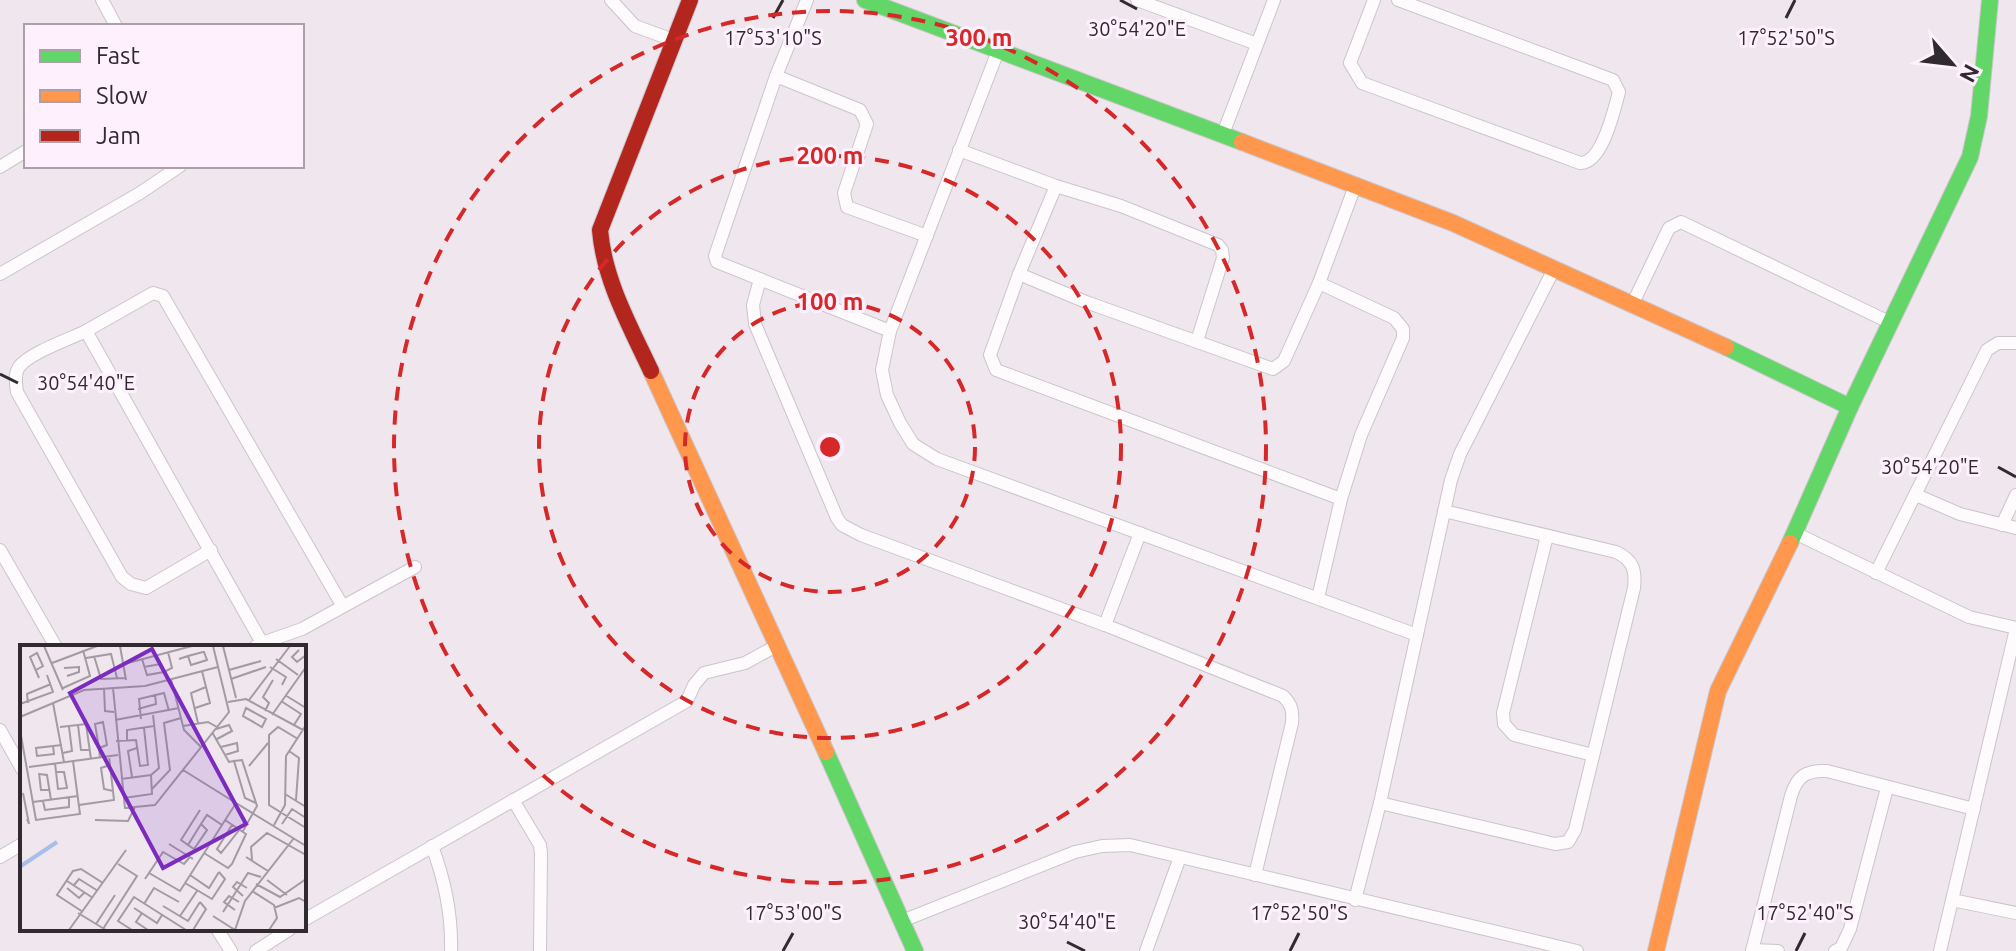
<svg xmlns="http://www.w3.org/2000/svg" width="2016" height="951" font-family="Ubuntu,sans-serif">
	<style>
		.lines { fill: none; stroke-linecap: round; stroke-linejoin: round }
		.street-casing { stroke: #ccc4cb; stroke-width: 14 }
		.fast-casing { stroke: #ccc4cb; stroke-width: 18 }
		.slow-casing { stroke: #ccc4cb; stroke-width: 18 }
		.jam-casing { stroke: #ccc4cb; stroke-width: 18 }
		.street { stroke: #fdfbfc; stroke-width: 12 }
		.fast { stroke: #63d668; stroke-width: 16 }
		.slow { stroke: #ff974d; stroke-width: 16 }
		.jam { stroke: #b3261e; stroke-width: 16 }
		.ticks { fill: none; stroke: #312b30; stroke-width: 3 }
		.ring { fill: none; stroke: #d62828; stroke-width: 4; stroke-dasharray: 14 10 }
		.inset-river { fill: none; stroke: #a9bdea; stroke-width: 4 }
		.inset-road { fill: none; stroke: #a39ba2; stroke-width: 2 }
		.view { fill: #7b2cbf; fill-opacity: 0.15; stroke: #7b2cbf; stroke-width: 4 }
		.inset-edge { fill: none; stroke: #312b30; stroke-width: 4 }
		.ticks-label { font-size: 20px; text-anchor: middle; fill: #312b30; stroke: #fef0fc; stroke-width: 6; stroke-linejoin: round; paint-order: stroke }
		.centre { fill: #d62828; stroke: #fef0fc; stroke-width: 4 }
		.ring-label { font-size: 24px; text-anchor: middle; font-weight: bold; fill: #d62828; stroke: #fef0fc; stroke-width: 6; stroke-linejoin: round; paint-order: stroke }
	</style>
	<rect width="100%" height="100%" fill="#efe6ee"/>
	<g class="lines">
		<defs>
			<g id="street">
				<polyline points="102,0 116,26"/>
				<polyline points="611,0 635,26 673,40"/>
				<polyline points="807,0 776,76 715,256 717,262 890,331"/>
				<polyline points="1137,0 1257,44"/>
				<path d="M1374 0 1350 63 1362 83 1580 163C1602 164 1614 111 1619 92L1613 80 1398 0"/>
				<polyline points="998,51 890,331 882,370 887,395 900,423 913,444 937,459 1417,635"/>
				<polyline points="776,76 860,110 867,124 844,193 847,207 927,236"/>
				<polyline points="1223,134 1274,0"/>
				<polyline points="959,150 1056,186 1121,206 1218,245 1222,250 1223,258 1197,341"/>
				<polyline points="0,167 26,151"/>
				<polyline points="0,274 140,193 180,166"/>
				<polyline points="1019,274 1056,186"/>
				<path d="M760 279 753 305 755 324 837 518 842 525 861 535 1105 625 1283 696C1292 705 1293 711 1292 723L1255 875"/>
				<polyline points="1633,303 1669,228 1681,222 1891,323"/>
				<polyline points="86,331 153,293 163,296 342,605"/>
				<polyline points="1916,495 1960,514 2016,528"/>
				<polyline points="1341,499 996,370 990,355 1019,274 1086,302 1273,369 1284,361 1319,283 1355,186"/>
				<polyline points="2002,525 2016,495"/>
				<polyline points="1795,533 1969,617 2016,628"/>
				<polyline points="1547,536 1503,713 1504,724 1514,735 1593,755"/>
				<polyline points="0,550 56,647"/>
				<path d="M211 550 146 588 131 584 122 577 17 392C16 384 14 374 19 367 29 353 70 339 86 331L262 643 255 647"/>
				<polyline points="1876,573 1987,350 1998,343 2016,343"/>
				<polyline points="1318,598 1341,499 1361,435 1403,338 1403,329 1394,318 1319,283"/>
				<polyline points="1105,625 1140,533"/>
				<polyline points="262,643 302,629 415,567"/>
				<polyline points="0,730 22,769"/>
				<polyline points="513,800 540,845 541,853 540,951"/>
				<path d="M1380 803 1555 844 1568 842 1575 830 1634 588C1636 570 1633 560 1616 552L1444 511"/>
				<path d="M432 846C444 878 452 916 451 951"/>
				<polyline points="0,857 22,844"/>
				<polyline points="1355,900 1380,803 1451,480 1460,454 1554,269"/>
				<polyline points="1952,900 2016,913"/>
				<polyline points="304,920 687,701 694,685 704,673 745,663 778,645"/>
				<polyline points="902,921 1075,852 1102,846 1130,845 1577,951"/>
				<polyline points="217,929 231,951"/>
				<polyline points="1752,950 1778,951"/>
				<polyline points="256,951 290,929"/>
				<polyline points="1146,951 1180,857"/>
				<path d="M1752 951 1791 796C1797 776 1806 770 1827 771L1974 809"/>
				<polyline points="1835,951 1841,948 1850,929 1887,788"/>
				<polyline points="1940,951 2016,629"/>
			</g>
			<g id="fast">
				<polyline points="865,0 1242,142"/>
				<polyline points="1726,347 1850,407"/>
				<polyline points="1790,543 1850,407 1970,157 1979,116 1990,0"/>
				<polyline points="826,752 915,951"/>
			</g>
			<g id="slow">
				<polyline points="1242,142 1453,223 1726,347"/>
				<polyline points="651,371 826,752"/>
				<polyline points="1656,951 1718,691 1790,543"/>
			</g>
			<path id="jam" d="M651 371C630 326 604 280 600 230L690 0"/>
		</defs>
		<use href="#street" class="street-casing"/>
		<use href="#fast" class="fast-casing"/>
		<use href="#slow" class="slow-casing"/>
		<use href="#jam" class="jam-casing"/>
		<use href="#street" class="street"/>
		<use href="#fast" class="fast"/>
		<use href="#slow" class="slow"/>
		<use href="#jam" class="jam"/>
	</g>
	<path class="ticks" d="M1120 0 1137 9M773 18 783 0M1786 18 1795 0M0 374 18 383M1998 467 2016 477M1067 942 1085 951M783 951 793 933M1290 951 1299 933M1796 951 1805 933"/>
	<g class="ring">
		<circle cx="830" cy="447" r="145"/>
		<circle cx="830" cy="447" r="291"/>
		<circle cx="830" cy="447" r="436"/>
	</g>
	<g transform="translate(20 645)">
		<rect width="286" height="286" fill="#efe6ee"/>
		<path class="inset-river" d="M1 221 37 197"/>
		<path class="inset-road" d="M24 1 43 45M100 1 106 35M203 1 216 53M279 5 272 12 277 17 286 10M74 11 81 34 106 33M66 13 91 9 97 33M122 14 127 30 144 27 152 23 148 7M159 14 168 11 183 7H184L187 15 171 20 168 11M256 14 278 30M32 18 77 1M104 19 172 1M124 22 140 19 144 27M250 22 266 32 262 40M44 23 59 22V27L47 31M16 25 23 21 17 8 10 12 19 33M209 25 241 16M151 34 164 85 181 102M211 34 246 22M43 43 70 31 63 5M84 43 85 66 94 67M93 43 105 163 135 160 209 67 193 1M265 50 286 63M229 55 270 1M261 56 281 69 274 80M208 57 226 54 283 85M8 58 7 49 31 39M33 58 44 117M0 59 33 47 27 30M175 63 190 58 182 26M226 63 246 74 242 82 223 71ZM118 64 136 59 135 49M245 66 249 58 243 52 253 35M252 70 286 22M0 72 64 45 125 41 198 22M121 74 119 54 144 48 149 66M95 75 159 63M178 78 171 48 186 42M58 80 61 105H70M163 81 188 77 197 82M40 82 66 79 71 114M196 84 209 80 212 86 197 94M0 85 16 175 60 169 53 116M192 87 209 117 214 116 225 153 236 158M278 94 258 82 249 90V160L286 183M107 95V85L134 81M96 96 116 95 120 121 128 120 124 83M33 101 34 109 17 111 16 103 42 100M201 102 217 98 218 106 205 110M79 103 87 100 83 77 75 79 79 103 80 113M269 106 279 113 276 155M43 108 52 106 49 82M214 116 222 115 237 161 223 186M35 118 38 144 47 143 44 127H36M90 120 81 123 84 144 93 146M229 121 248 98M9 122 98 110M163 125 216 158M19 128 21 145H30M19 129 27 130 31 155M112 132 108 106 117 103M101 134 131 130 139 123 133 70M132 144 150 125 144 78 161 73M3 148 9 179 7 174M265 149 286 162M104 153 132 149 131 130M23 156 25 165 49 162V152M13 157 58 151M59 160 94 155 89 111M75 175 108 176 115 162M181 179 187 185 174 204 168 200 181 179 187 170 202 180M262 179 272 164 286 173M212 180 197 204 201 208 220 184M254 180 265 160 266 111 286 80M149 199 173 214M168 200 161 195 180 165M184 208 208 223 212 219 226 189 205 175M226 212 248 226M232 215 231 202 247 188 286 210M129 228 160 246 216 158 286 201M170 230 189 243 199 227M125 234 143 207 164 219 170 212M247 235 267 250M47 236 73 253M165 238 192 254 205 234 199 227M236 239 260 252 286 234M54 240 59 234 78 246M47 243 59 253 65 247M232 246 254 260 257 273 249 285M223 251 213 242 217 237 227 243M124 259 134 243 159 257M143 261 168 276 180 257M114 263 137 278 142 270M254 263 279 253 286 257M215 265 204 257 209 251 219 257M63 267 37 250 53 226 61 224 83 238M203 267 228 228 241 232M58 268 86 285M122 268 116 277 128 285M160 271 177 246M193 271 215 285M76 279 95 250M83 284 117 231 98 219M49 285 106 205M112 285 98 276 114 252 166 285M173 285 186 264 180 257M215 285 225 256 274 193"/>
		<path class="view" d="M132 4 226 179 143 223 50 48Z"/>
		<rect width="286" height="286" class="inset-edge"/>
	</g>
	<g class="ticks-label">
		<text x="1137" y="36">30°54'20"E</text>
		<text x="773" y="45">17°53'10"S</text>
		<text x="1786" y="45">17°52'50"S</text>
		<text x="86" y="390">30°54'40"E</text>
		<text x="1930" y="474">30°54'20"E</text>
		<text x="793" y="920">17°53'00"S</text>
		<text x="1299" y="920">17°52'50"S</text>
		<text x="1805" y="920">17°52'40"S</text>
		<text x="1067" y="929">30°54'40"E</text>
	</g>
	<circle cx="830" cy="447" r="12" class="centre"/>
	<g class="ring-label">
		<text x="979" y="46">300 m</text>
		<text x="830" y="164">200 m</text>
		<text x="830" y="310">100 m</text>
	</g>
	<rect x="24" y="24" width="280" height="144" fill="#fef0fc" stroke="#aca1aa" stroke-width="2"/>
	<rect x="40" y="50" width="40" height="12" fill="#63d668" stroke="#aca1aa" stroke-width="2"/>
	<text x="96" y="64" font-size="24" fill="#312b30">Fast</text>
	<rect x="40" y="90" width="40" height="12" fill="#ff974d" stroke="#aca1aa" stroke-width="2"/>
	<text x="96" y="104" font-size="24" fill="#312b30">Slow</text>
	<rect x="40" y="130" width="40" height="12" fill="#b3261e" stroke="#aca1aa" stroke-width="2"/>
	<text x="96" y="144" font-size="24" fill="#312b30">Jam</text>
	<g transform="translate(1952 64) rotate(118)" stroke="#fef0fc" stroke-width="6" paint-order="stroke">
	<path d="M0-6L14 30L0 20L-14 30Z" fill="#312b30"/>
	<text y="-12" font-size="22" font-weight="bold" text-anchor="middle" fill="#312b30">N</text>
	</g>
</svg>
